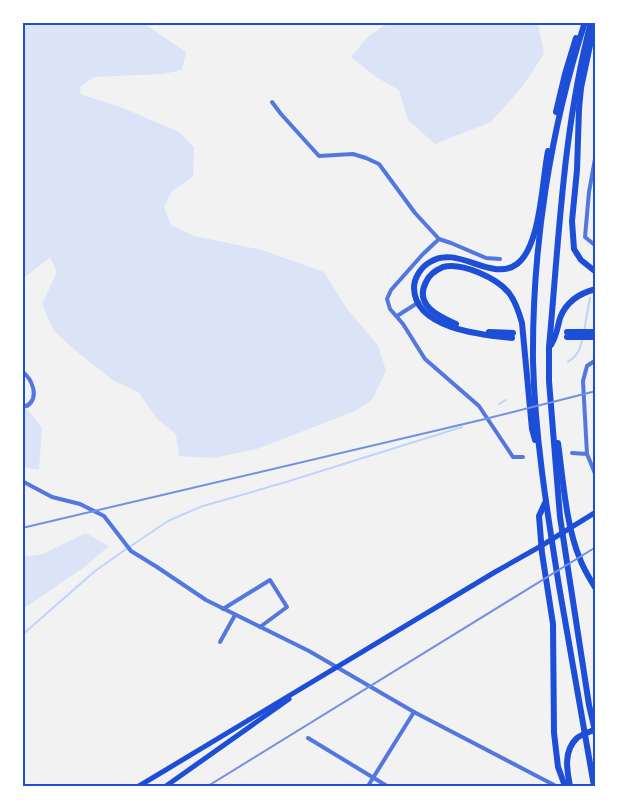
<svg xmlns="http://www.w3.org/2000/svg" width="618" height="809" font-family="'Space Grotesk',sans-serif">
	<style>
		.green { fill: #dbe4f7 }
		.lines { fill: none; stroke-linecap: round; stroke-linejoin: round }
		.stream { stroke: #bfd3fe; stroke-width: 2 }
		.minor { stroke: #5277de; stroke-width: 4 }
		.secondary { stroke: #1d4ed8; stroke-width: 5 }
		.trunk { stroke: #1d4ed8; stroke-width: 6 }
		.rail { stroke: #7290e2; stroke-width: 2 }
		.neatline { fill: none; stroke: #1d4ed8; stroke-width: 2 }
	</style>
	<rect width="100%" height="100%" fill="#f2f2f2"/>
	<g class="green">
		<polygon points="23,22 143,23 186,52 182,70 163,74 94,77 81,86 80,94 123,108 179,132 194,147 193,177 172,191 164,207 171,225 194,236 262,250 324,272 347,309 378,345 386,371 372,400 355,411 257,449 213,458 179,456 176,434 157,419 138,392 114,381 76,351 54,331 42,304 57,272 50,257 23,279"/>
		<polygon points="389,22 538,23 544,54 522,87 491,122 435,144 408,120 399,90 376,77 351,57 368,37"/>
		<polygon points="22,402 42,428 39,470 23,467"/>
		<polygon points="86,533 109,546 83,568 23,609 23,557 43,554"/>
	</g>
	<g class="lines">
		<g class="stream">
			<polyline points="584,331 590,298"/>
			<path d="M568 362C577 356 580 350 582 340"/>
			<polyline points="499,404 506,400"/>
			<polyline points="22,635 95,571 122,552 168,521 200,507 286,482 462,427"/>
		</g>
		<g class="minor">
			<polyline points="272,102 281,114 319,156 353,154 366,158 379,164 415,213 439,239 451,243 486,258 500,259"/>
			<polyline points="596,153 589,192 585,237 596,246"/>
			<polyline points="439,239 423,254 391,290 387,299 390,309 403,324 425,359 479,406 513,457 523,457"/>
			<polyline points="397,316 419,302"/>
			<polyline points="596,360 587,366 583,381 587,454 596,476"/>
			<path d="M22 371C32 379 40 397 27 406L22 405"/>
			<polyline points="572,453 587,454"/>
			<polyline points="22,481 52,497 80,504 104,516 131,551 157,567 206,600 309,651 414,712 556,786"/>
			<polyline points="223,609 270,580 287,607 260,627"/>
			<polyline points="220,642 235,615"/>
			<polyline points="308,738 387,786"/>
			<polyline points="368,786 414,712"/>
		</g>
		<g class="secondary">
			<polyline points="139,786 495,572 541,546 596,512"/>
			<polyline points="166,786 289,699"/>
		</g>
		<g class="trunk">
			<path d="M585 22C550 130 532 248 533 361 535 437 547 511 559 586 571 653 582 720 594 786"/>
			<path d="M591 22C563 128 559 239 549 347V381L560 517 589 705 596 735"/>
			<polyline points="595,22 581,88 579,109 577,170 572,221 574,249 581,260 596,272"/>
			<polyline points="556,112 565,74 576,38"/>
			<path d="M456 324C438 316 414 305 426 282 429 275 436 270 443 267 462 262 497 278 509 293 516 302 519 312 522 323L532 429 535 440"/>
			<polyline points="489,332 513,333"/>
			<polyline points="567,332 596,332"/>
			<polyline points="567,337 596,337"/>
			<path d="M512 338C482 335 415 329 414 288 414 278 421 267 430 262 458 244 491 283 517 264 541 246 542 180 548 151"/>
			<path d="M551 345C557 335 557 329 560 318 566 302 580 293 596 289"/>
			<path d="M558 443C563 479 566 526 580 559 584 570 590 579 596 589"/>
			<polyline points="545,503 539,516 542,553 553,624 554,733 558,767 565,786"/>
			<path d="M570 786C567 771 563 751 577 738 582 734 590 732 596 729"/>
		</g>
		<g class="rail">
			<polyline points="22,528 481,420 596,391"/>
			<polyline points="208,786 596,547"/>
		</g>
	</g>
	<rect width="618" height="809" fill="none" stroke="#ffffff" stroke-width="48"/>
	<rect x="24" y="24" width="570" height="761" class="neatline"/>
</svg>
